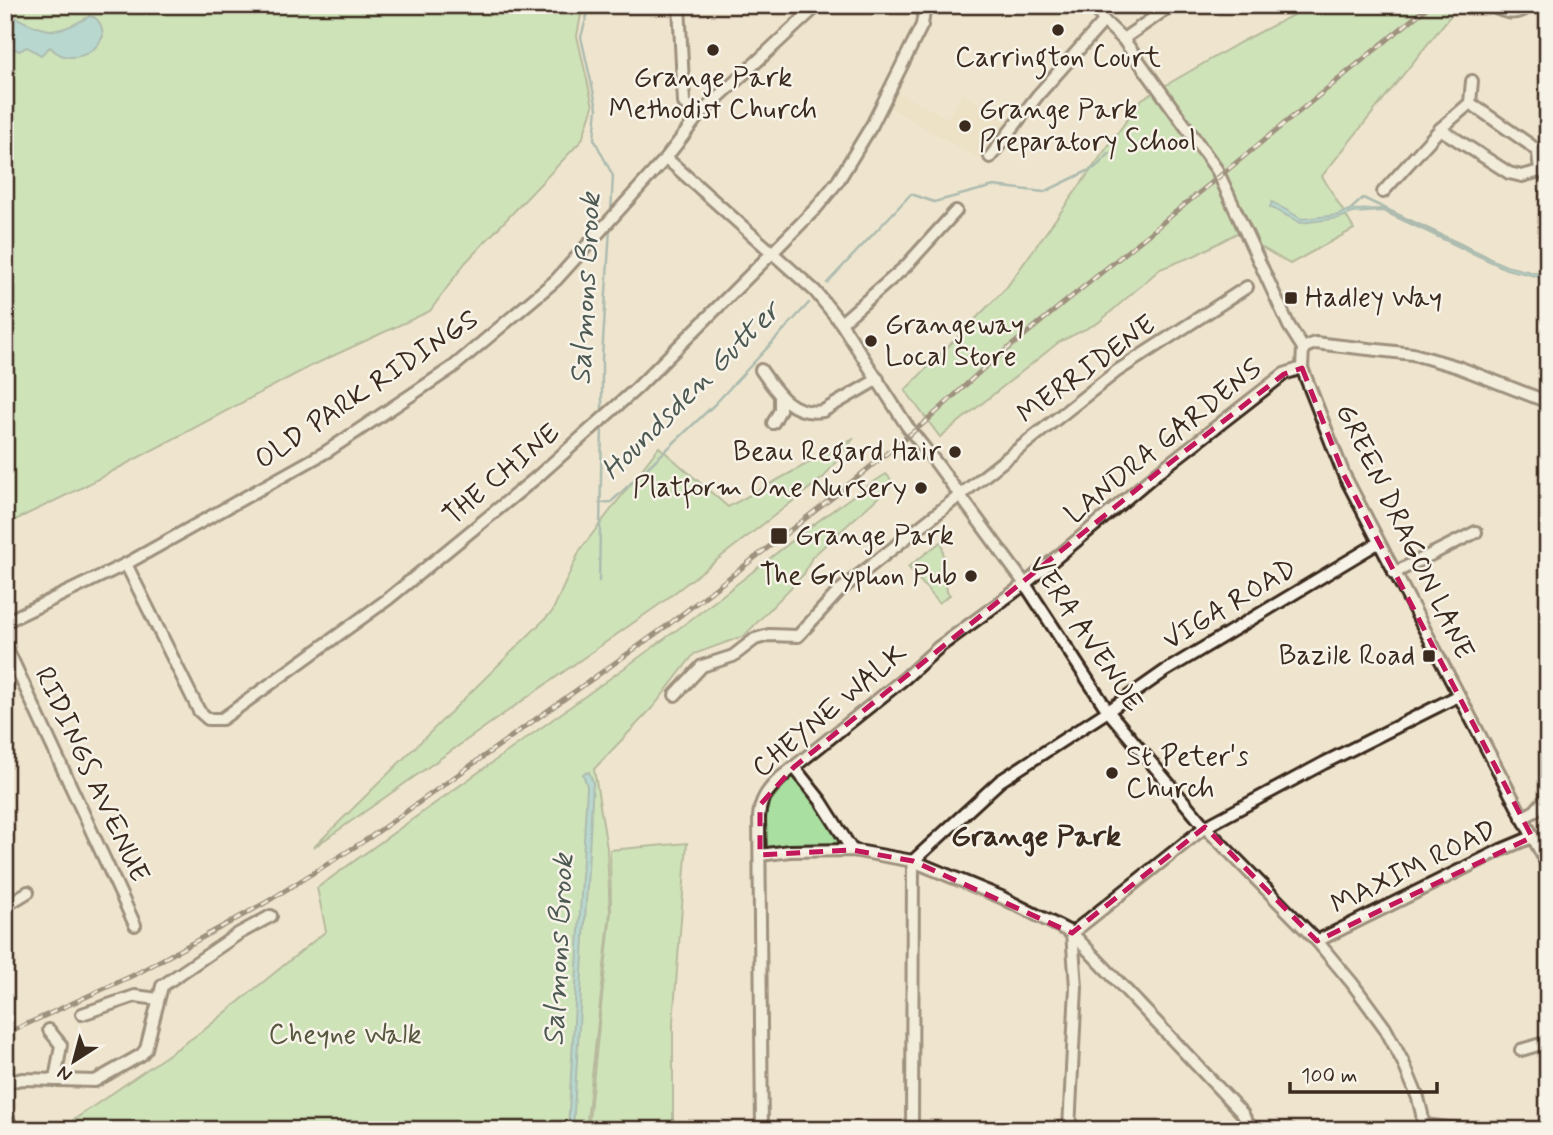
<svg xmlns="http://www.w3.org/2000/svg" width="1553" height="1135" font-family="Mynerve,sans-serif">
	<style>
		.built { fill: #eadbbc }
		.green { fill: #a9dfa1; stroke: #728460; stroke-width: 2 }
		.water { fill: #76c7d0; stroke: #5e8889; stroke-width: 2 }
		.lines { fill: none; stroke-linecap: round; stroke-linejoin: round }
		.stream { stroke: #5e8889; stroke-width: 2.5 }
		.minor-casing { stroke: #3b2a1e; stroke-width: 16 }
		.minor { stroke: #f7f3e8; stroke-width: 10 }
		.rail-casing { stroke: #3b2a1e; stroke-width: 5 }
		.rail { stroke: #f7f3e8; stroke-width: 2.5; stroke-dasharray: 8; stroke-linecap: butt }
		.marked { fill: none; stroke: #c2185b; stroke-width: 5; stroke-dasharray: 14 9; stroke-linejoin: round }
		.poi-dot { fill: #3b2a1e; stroke: #f7f3e8; stroke-width: 2.5 }
		.labels { text-anchor: middle; dominant-baseline: central; stroke-width: 5; stroke-linejoin: round; paint-order: stroke }
		.poi-label { font-size: 28px; fill: #3b2a1e; stroke: #f7f3e8; text-anchor: start }
		.street-label { font-size: 28px; fill: #3b2a1e; stroke: #f7f3e8 }
		.park-label { font-size: 28px; fill: #56573f; stroke: #f7f3e8 }
		.water-label { font-size: 30px; font-style: italic; fill: #4d5953; stroke: #f7f3e8 }
		.neighbourhood-label { font-size: 30px; font-weight: bold; fill: #3b2a1e; stroke: #f7f3e8 }
	</style>
	<rect width="100%" height="100%" fill="#efe5ce"/>
	<filter id="ink" filterUnits="userSpaceOnUse"><feTurbulence type="fractalNoise" baseFrequency=".0143" numOctaves="2"/><feDisplacementMap in="SourceGraphic" scale="14" xChannelSelector="R" yChannelSelector="G"/><feConvolveMatrix kernelMatrix="1 2 1 2 8 2 1 2 1" color-interpolation-filters="sRGB"/></filter>
	<g filter="url(#ink)">
		<polygon class="built" points="895,92 948,118 963,94 1009,123 978,158 888,106"/>
		<g class="green">
			<polygon points="5,5 585,5 581,15 577,36 593,106 582,140 465,263 430,311 309,367 79,489 5,525"/>
			<polygon points="1312,5 1459,5 1322,176 1354,229 1290,264 1237,233 1196,255 1160,269 1098,323 1059,342 940,437 905,390 1006,288 1142,99 1241,42"/>
			<polygon points="854,438 824,477 660,604 313,848 552,612 580,550 659,447 728,507"/>
			<path d="M886 474 894 483 812 557 804 574 744 636 694 654 654 706 594 769 607 848 610 913 586 1130H62L72 1121 204 1030 326 931 317 888C437 801 559 716 678 629 748 578 813 520 886 474Z"/>
			<polygon points="942,541 947,592 950,595 939,603 908,567"/>
			<path d="M794 776 837 835 839 843 835 848H767C765 806 763 805 794 776Z"/>
			<polygon points="687,843 673,1022 673,1130 588,1130 611,912 610,850"/>
		</g>
		<g class="water">
			<path d="M5 11C12 17 18 18 25 22 54 36 62 31 90 16 100 18 102 27 103 36 93 57 67 65 50 47L41 55 27 47 19 51 5 43Z"/>
			<polygon points="1272,202 1302,219 1338,215 1349,210 1382,209 1506,266 1548,276 1548,279 1506,269 1383,211 1353,213 1339,218 1301,223 1270,207"/>
			<polygon points="589,772 593,782 573,1130 568,1130 587,786 583,774"/>
		</g>
		<g class="lines">
			<g class="stream">
				<polyline points="590,5 581,37 597,108 594,139 613,176 611,214"/>
				<polyline points="1349,211 1363,198 1492,259"/>
				<polyline points="827,283 911,194 934,202 994,186 1044,192 1096,167 1110,153"/>
				<polyline points="602,414 602,358 610,228"/>
				<polyline points="599,503 611,502 715,404 809,303"/>
				<polyline points="599,581 602,424"/>
			</g>
			<defs>
				<g id="minor">
					<polyline points="679,5 684,103 699,115"/>
					<polyline points="1094,5 1104,21 1123,39 1217,170 1289,326 1303,348 1302,368 1344,475 1548,866"/>
					<path d="M1489 5C1506 13 1515 17 1531 5"/>
					<polyline points="1123,39 1172,5"/>
					<polyline points="1470,103 1472,81"/>
					<polyline points="990,157 1038,95 1104,21"/>
					<polyline points="666,158 815,291 841,323 907,426 937,464 1025,584 1108,711 1205,827 1317,941 1352,983 1385,1028 1403,1062 1418,1098 1422,1114 1423,1130"/>
					<polyline points="1540,171 1538,152 1529,144 1470,103 1440,129 1509,173 1522,176 1540,171 1548,176"/>
					<polyline points="1383,192 1440,129"/>
					<polyline points="841,323 906,266 956,211"/>
					<polyline points="1303,348 1315,343 1413,354 1458,367 1548,402"/>
					<path d="M761 370C777 393 791 416 823 411L878 379"/>
					<polyline points="773,423 780,410 780,398"/>
					<polyline points="126,564 199,711 208,719 222,719 388,599 537,477 637,388 772,253 817,207 838,181 872,125 922,25 925,5"/>
					<polyline points="1394,573 1476,532"/>
					<polyline points="5,622 126,564 326,452 453,367 556,280 666,158 699,115 818,5"/>
					<polyline points="5,644 135,925"/>
					<polyline points="675,695 702,666 733,656 755,639 769,635 798,636 839,591 1117,371 1247,287"/>
					<polyline points="794,767 821,801 852,850"/>
					<polyline points="1522,818 1535,811 1548,796"/>
					<polyline points="760,855 790,851 852,850 913,861 1001,897 1072,933 1242,1113 1252,1130"/>
					<polyline points="5,906 28,892"/>
					<polyline points="1317,941 1501,850 1532,837"/>
					<polyline points="82,1014 135,996 158,999"/>
					<polyline points="49,1030 61,1045 55,1080"/>
					<polyline points="1521,1050 1548,1042"/>
					<polyline points="5,1083 22,1079 95,1081 141,1055 146,1049 162,986 238,934 271,916"/>
					<polyline points="5,1110 12,1130"/>
					<polyline points="1423,1125 1468,1130"/>
					<path d="M762 1130 759 817C760 800 767 791 779 779L905 678 939 647 1025 584 1157 473 1284 374 1302 368"/>
					<polyline points="912,1130 913,861 1000,781 1108,711 1165,671 1378,543"/>
					<polyline points="1069,1130 1076,987 1072,933 1205,827 1324,763 1458,696"/>
				</g>
			</defs>
			<use href="#minor" class="minor-casing"/>
			<use href="#minor" class="minor"/>
			<defs>
				<polyline id="rail" points="5,1034 136,974 265,903 369,838 668,625 837,494 930,418 984,368 1430,5"/>
			</defs>
			<use href="#rail" class="rail-casing"/>
			<use href="#rail" class="rail"/>
		</g>
	</g>
	<path d="M0 0H1553V1135H0ZM1302 368 1344 475 1532 837 1317 941 1205 827 1072 933 913 861 852 850 760 855V805L794 767 1157 473 1284 374Z" fill="#efe5ce" fill-opacity=".55" fill-rule="evenodd"/>
	<path class="marked" d="M1302 368 1344 475 1532 837 1317 941 1205 827 1072 933 913 861 852 850 760 855V805L794 767 1157 473 1284 374Z"/>
	<g class="poi-dot">
		<circle cx="1058" cy="30" r="7"/>
		<circle cx="713" cy="50" r="7"/>
		<circle cx="965" cy="126" r="7"/>
		<rect x="1284" y="291" width="14" height="14" rx="3.5"/>
		<circle cx="871" cy="341" r="7"/>
		<circle cx="955" cy="452" r="7"/>
		<circle cx="921" cy="488" r="7"/>
		<rect x="770" y="527" width="18" height="18" rx="3.5"/>
		<circle cx="971" cy="576" r="7"/>
		<rect x="1422" y="649" width="14" height="14" rx="3.5"/>
		<circle cx="1112" cy="773" r="7"/>
	</g>
	<g class="labels">
		<g class="poi-label">
			<text x="1058" y="58" text-anchor="middle">Carrington Court</text>
			<text x="713" y="78" text-anchor="middle">Grange Park<tspan x="713" dy="32">Methodist Church</tspan></text>
			<text x="979" y="110">Grange Park<tspan x="979" dy="32">Preparatory School</tspan></text>
			<text x="1305" y="298">Hadley Way</text>
			<text x="885" y="325">Grangeway<tspan x="885" dy="32">Local Store</tspan></text>
			<text x="941" y="452" text-anchor="end">Beau Regard Hair</text>
			<text x="907" y="488" text-anchor="end">Platform One Nursery</text>
			<text x="795" y="536">Grange Park</text>
			<text x="957" y="576" text-anchor="end">The Gryphon Pub</text>
			<text x="1415" y="656" text-anchor="end">Bazile Road</text>
			<text x="1126" y="757">St Peter's<tspan x="1126" dy="32">Church</tspan></text>
		</g>
		<g class="street-label">
			<text transform="translate(1087 370) rotate(-36)">MERRIDENE</text>
			<text transform="translate(367 390) rotate(-34)">OLD PARK RIDINGS</text>
			<text transform="translate(1164 442) rotate(-39)">LANDRA GARDENS</text>
			<text transform="translate(502 475) rotate(-40)">THE CHINE</text>
			<text transform="translate(1404 532) rotate(64)">GREEN DRAGON LANE</text>
			<text transform="translate(1230 605) rotate(-31)">VIGA ROAD</text>
			<text transform="translate(1085 634) rotate(56)">VERA AVENUE</text>
			<text transform="translate(830 711) rotate(-40)">CHEYNE WALK</text>
			<text transform="translate(91 775) rotate(65)">RIDINGS AVENUE</text>
			<text transform="translate(1414 868) rotate(-26)">MAXIM ROAD</text>
		</g>
		<g class="park-label">
			<text x="345" y="1035">Cheyne Walk</text>
		</g>
		<g class="water-label">
			<text transform="translate(586 289) rotate(-87)">Salmons Brook</text>
			<text transform="translate(691 391) rotate(-45)">Houndsden Gutter</text>
			<text transform="translate(559 950) rotate(-87)">Salmons Brook</text>
		</g>
		<g class="neighbourhood-label">
			<text x="1036" y="836">Grange Park</text>
		</g>
	</g>
	<rect width="1553" height="1135" fill="none" stroke="#f7f3e8" stroke-width="28"/>
	<rect x="14" y="14" width="1525" height="1107" fill="none" stroke="#3b2a1e" stroke-width="2.5" filter="url(#ink)"/>
	<g transform="translate(74 1061) rotate(216)" stroke="#f7f3e8" stroke-width="5" paint-order="stroke">
	<path d="M0-5L12 26L0 18L-12 26Z" fill="#3b2a1e"/>
	<text y="-10" font-size="19" font-weight="bold" text-anchor="middle" fill="#3b2a1e">N</text>
	</g>
	<path d="M1290 1082v10h147v-10" fill="none" stroke="#3b2a1e" stroke-width="3.5"/>
	<text x="1301" y="1082" font-size="21" fill="#3b2a1e" stroke="#f7f3e8" stroke-width="5" paint-order="stroke">100 m</text>
</svg>
